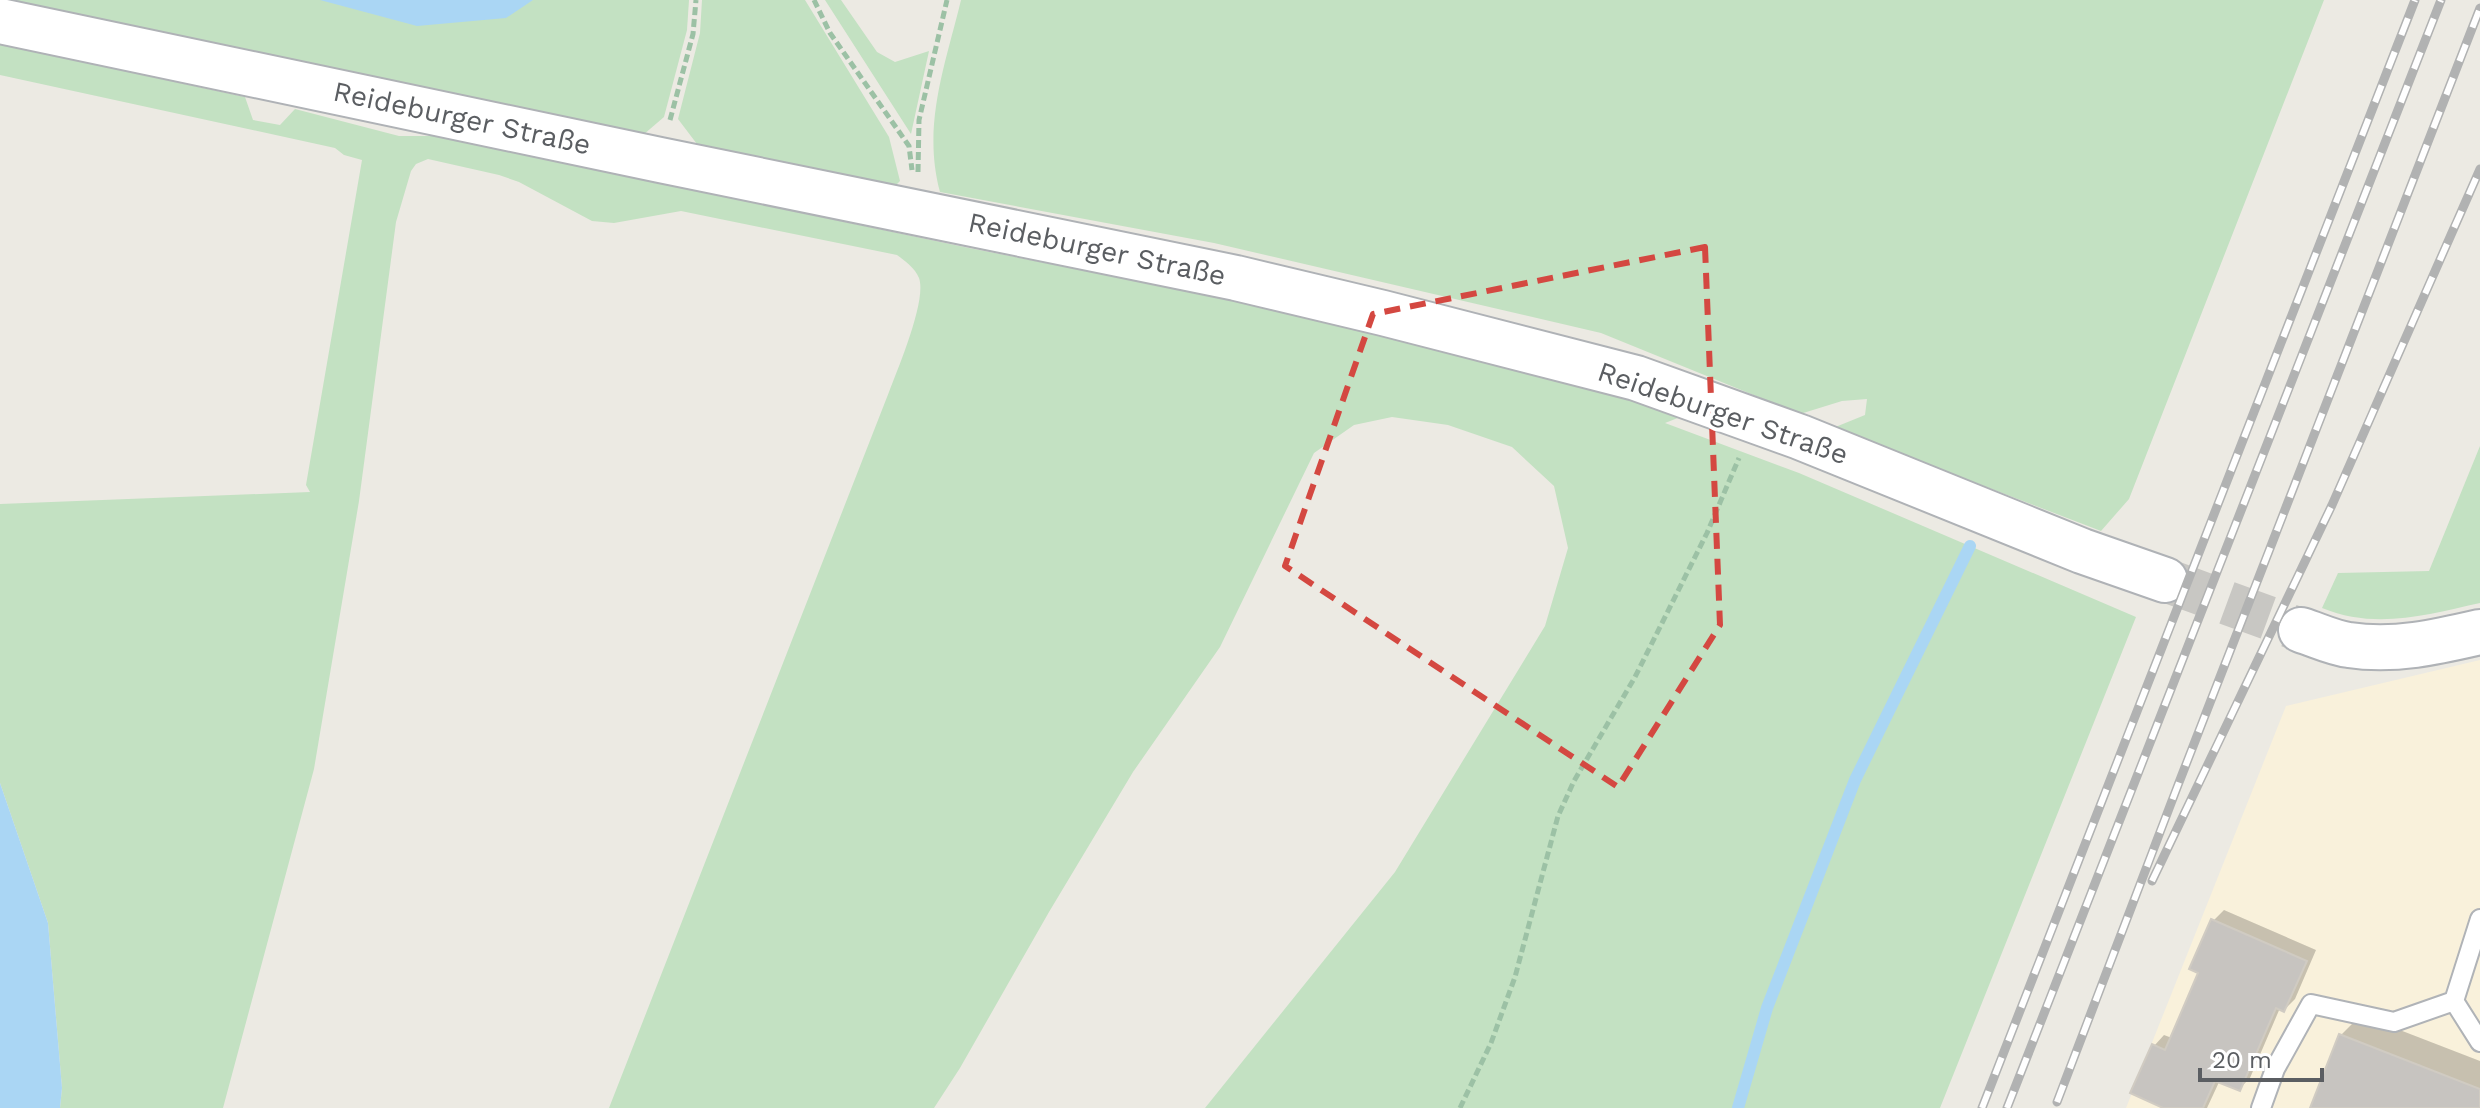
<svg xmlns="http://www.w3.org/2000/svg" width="2480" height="1108" font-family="'Work Sans',sans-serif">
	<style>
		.commercial { fill: #f9f1db }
		.green { fill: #c3e1c2 }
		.water { fill: #aad6f4 }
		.shadow { fill: #0003 }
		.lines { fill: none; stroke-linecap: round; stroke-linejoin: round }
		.stream { stroke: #aad6f4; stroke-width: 12 }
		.building { fill: #c7c4c0; stroke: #d0cbc2; stroke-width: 2 }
		.secondary-tunnel { stroke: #c8c7c3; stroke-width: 44; stroke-dasharray: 44 22; stroke-linecap: butt }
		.lane-casing { stroke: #b0b3b7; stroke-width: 22 }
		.secondary-casing { stroke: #afb2b6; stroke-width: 48 }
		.path { stroke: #9cc1a5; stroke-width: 5; stroke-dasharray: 8 4; stroke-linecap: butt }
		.lane { stroke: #fff; stroke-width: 18 }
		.secondary { stroke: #fff; stroke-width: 44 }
		.rail-casing { stroke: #b1b2b2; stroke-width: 9 }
		.rail { stroke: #fff; stroke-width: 6; stroke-dasharray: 18; stroke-linecap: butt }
		.marked { fill: none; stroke: #d44841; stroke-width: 6; stroke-dasharray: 16 10; stroke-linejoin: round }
		.labels { text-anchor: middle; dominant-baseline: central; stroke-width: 8; stroke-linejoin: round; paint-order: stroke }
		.street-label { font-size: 28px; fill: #5b5e62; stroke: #fff }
	</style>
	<rect width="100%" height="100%" fill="#eceae3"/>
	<polygon class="commercial" points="2480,660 2480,1108 2126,1108 2286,706"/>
	<g class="green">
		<polygon points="7,0 689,0 687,30 664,117 643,135"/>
		<polygon points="702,0 805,0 889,137 900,181 893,188 700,148 678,119 700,33"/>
		<polygon points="825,0 841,0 877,52 895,62 929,51 911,134"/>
		<path d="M961 0H2324L2129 499 2101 531 1833 428 1865 415 1867 399 1842 401 1800 414 1601 333 1214 243 940 192C922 125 945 66 961 0Z"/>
		<path d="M0 44 245 97 253 120 280 125 295 109 399 136H435L969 248 1266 306 1688 414 1665 423 1799 473 2136 617 1940 1108H1205L1395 872 1545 626 1568 548 1554 486 1512 447 1448 425 1392 417 1354 425 1314 453 1220 647 1133 772 1049 912 960 1068 934 1108H609L889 392C898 368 927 300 919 278 915 268 905 261 897 255L681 211 614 223 592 221 519 182 499 175 428 159 416 164 411 171 396 222 359 501 314 769 223 1108H60L62 1088 48 923 0 783V504L310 492 306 485 362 160 344 155 335 148 0 75Z"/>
		<path d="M2480 446V603C2426 615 2376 630 2322 608L2338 573 2429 571Z"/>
	</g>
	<g class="water">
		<polygon points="320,0 533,0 506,18 417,26"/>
		<polygon points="0,783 48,923 62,1088 60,1108 0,1108"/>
	</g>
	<g class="shadow">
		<polygon points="2224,910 2316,950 2295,999 2284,1010 2280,1008 2250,1078 2239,1089 2220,1080 2207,1108 2168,1108 2154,1046 2164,1035 2172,1038 2201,972 2213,921"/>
		<polygon points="2361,1015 2480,1061 2480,1108 2313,1108 2341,1035"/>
	</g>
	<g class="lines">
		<polyline class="stream" points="1738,1108 1767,1008 1855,780 1970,546"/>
	</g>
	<g class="building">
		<polygon points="2211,919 2307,961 2284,1012 2276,1008 2240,1091 2215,1081 2203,1108 2163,1108 2130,1093 2152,1044 2165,1050 2198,973 2189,969"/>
		<polygon points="2339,1034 2480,1089 2480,1108 2310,1108"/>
	</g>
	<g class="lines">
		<polyline class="secondary-tunnel" points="2165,580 2301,630"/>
		<defs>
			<g id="lane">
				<polyline points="2454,1001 2480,1042"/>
				<polyline points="2261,1108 2275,1069 2311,1004 2394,1022 2454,1001 2480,919"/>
			</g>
			<g id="secondary">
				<polyline points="0,21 660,160 1236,278 1383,313 1636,378 1800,437 2082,551 2165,580"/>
				<path d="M2301 630C2317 635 2333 643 2349 645 2394 652 2437 642 2480 632"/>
			</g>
		</defs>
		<use href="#lane" class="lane-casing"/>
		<use href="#secondary" class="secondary-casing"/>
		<g class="path">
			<polyline points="814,0 830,33 909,146 912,170"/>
			<polyline points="670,120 693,34 696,0"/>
			<polyline points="918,172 919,120 947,0"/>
			<polyline points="1460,1108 1491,1043 1515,977 1558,816 1574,781 1635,677 1707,533 1739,458"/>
		</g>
		<use href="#lane" class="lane"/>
		<use href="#secondary" class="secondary"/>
		<defs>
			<g id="rail">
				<polyline points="2152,881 2332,505 2480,169"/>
				<polyline points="2057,1102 2178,785 2480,8"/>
				<polyline points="1982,1108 2415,0"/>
				<polyline points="2007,1108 2441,0"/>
			</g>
		</defs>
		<use href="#rail" class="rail-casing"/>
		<use href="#rail" class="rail"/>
	</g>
	<path class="marked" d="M1705 247 1720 625 1618 787 1285 566 1373 314Z"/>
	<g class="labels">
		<g class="street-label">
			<text transform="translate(462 118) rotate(12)">Reideburger Straße</text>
			<text transform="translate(1097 249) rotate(12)">Reideburger Straße</text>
			<text transform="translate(1723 413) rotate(19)">Reideburger Straße</text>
		</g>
	</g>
	<path d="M2200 1068v12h122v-12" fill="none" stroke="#5b5e62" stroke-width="4"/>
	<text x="2212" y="1068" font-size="24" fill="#5b5e62" stroke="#ffffff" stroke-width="6" paint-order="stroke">20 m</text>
</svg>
